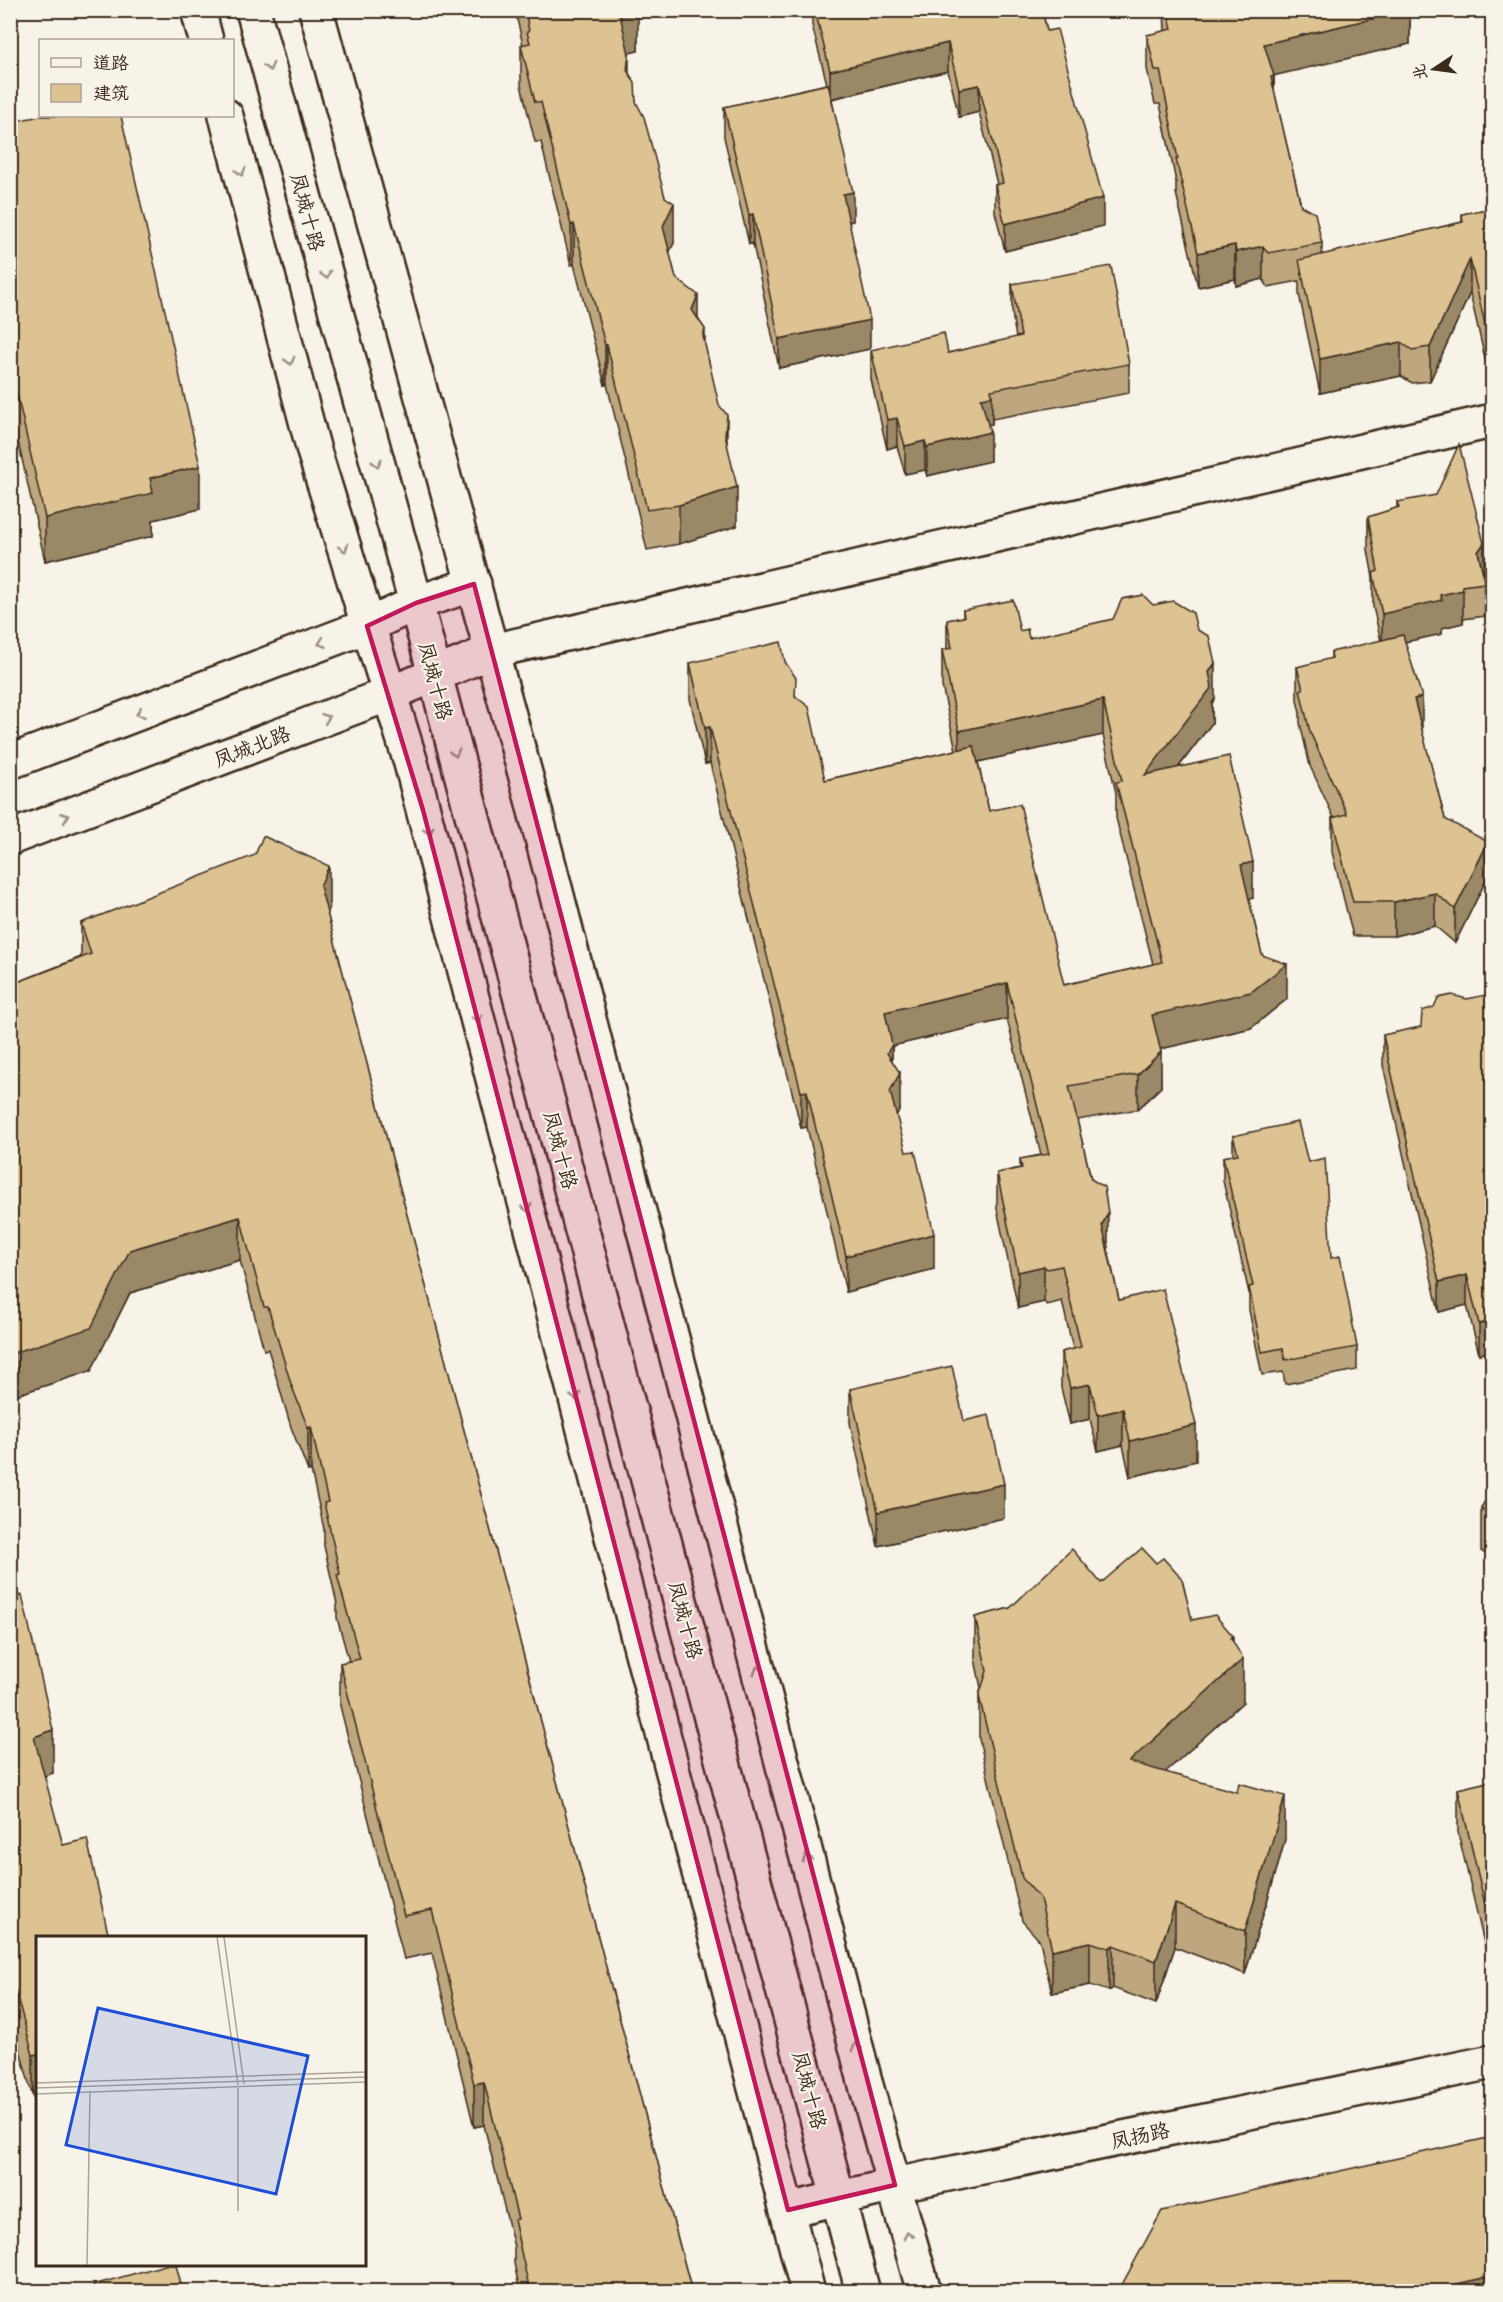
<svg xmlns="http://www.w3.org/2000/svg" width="1503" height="2302" font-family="'Patrick Hand','LXGW WenKai TC',sans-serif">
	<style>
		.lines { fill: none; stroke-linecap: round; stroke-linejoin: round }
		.street-casing { stroke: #3b2a1e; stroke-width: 38 }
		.secondary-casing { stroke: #3b2a1e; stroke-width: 38 }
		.street { stroke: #f7f3e8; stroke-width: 33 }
		.secondary { stroke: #f7f3e8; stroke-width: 33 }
		.wall { fill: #bea77e; stroke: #3b2a1e; stroke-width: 1.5; fill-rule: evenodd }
		.shaded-wall { fill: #9b8866; stroke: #3b2a1e; stroke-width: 1.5 }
		.building { fill: #ddc292; stroke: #3b2a1e; stroke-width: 1.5 }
		.oneway { stroke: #998e83 }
		.marked { fill: #c2185b; fill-opacity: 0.2; stroke: #c2185b; stroke-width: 4.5; stroke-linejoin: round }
		.labels { text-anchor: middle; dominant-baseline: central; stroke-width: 4.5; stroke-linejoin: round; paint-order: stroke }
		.street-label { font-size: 20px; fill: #3b2a1e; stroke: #f7f3e8 }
		.inset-road { fill: none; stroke: #aca397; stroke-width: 1.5 }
		.view { fill: #1d4ed8; fill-opacity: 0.15; stroke: #1d4ed8; stroke-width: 3 }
		.inset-edge { fill: none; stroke: #3b2a1e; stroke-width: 3 }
	</style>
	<rect width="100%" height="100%" fill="#f7f3e8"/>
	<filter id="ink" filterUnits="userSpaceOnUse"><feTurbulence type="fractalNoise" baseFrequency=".0167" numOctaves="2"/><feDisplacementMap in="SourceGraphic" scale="12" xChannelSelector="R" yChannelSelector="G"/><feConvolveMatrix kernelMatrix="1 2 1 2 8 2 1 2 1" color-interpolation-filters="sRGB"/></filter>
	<g filter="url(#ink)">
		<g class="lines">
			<defs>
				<g id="street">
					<polyline points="198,10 206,40"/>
					<polyline points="226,116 314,451 411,763 808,2292"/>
					<polyline points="492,651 1492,421"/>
				</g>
				<g id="secondary">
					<polyline points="253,10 416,603 863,2292"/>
					<polyline points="316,10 529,788 867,2089 924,2292"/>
					<polyline points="10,762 367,626 416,603 474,584"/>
					<polyline points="10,838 389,694 492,651"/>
					<polyline points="788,2210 895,2185 1492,2062"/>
				</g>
			</defs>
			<use href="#street" class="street-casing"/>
			<use href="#secondary" class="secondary-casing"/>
			<use href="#street" class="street"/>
			<use href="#secondary" class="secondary"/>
		</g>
		<g class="wall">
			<polygon points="515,10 637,10 638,51 629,53 629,73 636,102 674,243 669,252 676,278 698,318 705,346 727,444 737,526 679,544 647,550 607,384 605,385 574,264 571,265 541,142 535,142 521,85 521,45 523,45"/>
			<polygon points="812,10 1042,10 1047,31 1103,226 1005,251 995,212 995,185 997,184 979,112 959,117 948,71 832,99 853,221 849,222 870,349 779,368 753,244 749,244 724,137 724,107 827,84 812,25"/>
			<polygon points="1164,10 1410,10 1410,44 1274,75 1274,90 1301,206 1322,243 1322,255 1462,222 1462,214 1492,208 1486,363 1470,293 1430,381 1412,383 1401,376 1320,393 1299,294 1299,281 1268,287 1263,279 1236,286 1235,279 1198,287 1176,193 1176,182 1160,104 1155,104 1147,69 1147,35 1165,31"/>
			<polygon points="10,122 200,509 153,520 153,536 45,561 10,406"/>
			<polygon points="1012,284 1129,364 1129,393 992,419 992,424 988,425 990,461 927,476 925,470 905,474 897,446 887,449 871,379 871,350 948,353 1016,338 1012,313"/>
			<polygon points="1397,502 1484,577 1485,583 1485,616 1463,619 1463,623 1442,628 1442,634 1405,642 1422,731 1445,819 1488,876 1455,943 1435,926 1394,936 1353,936 1332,852 1332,818 1334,818 1310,766 1300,723 1300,713 1297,700 1297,667 1331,659 1331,652 1381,641 1373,607 1373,577 1368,550 1368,517 1397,508"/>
			<path d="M963 610 1020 631 1029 638 1215 699 1212 703V723L1178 768 1253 898 1249 899 1262 955 1287 999 1251 1028 1160 1049 1161 1087 1138 1109 1077 1120 1108 1249 1119 1300 1196 1461 1130 1477 1123 1445 1098 1451 1090 1419 1070 1424 1061 1388V1352L1073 1349 1062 1301 1047 1305 1044 1302 1018 1308 997 1209V1173L1020 1168V1159L1041 1155 1007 1019 892 1046V1061L900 1109 896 1115 934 1269 846 1292 807 1127 801 1128 710 763 705 764 690 699V663L785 662 796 697 825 780 956 750 942 686V650L947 649V620L963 617ZM1103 735 1116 793V818L1153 964 1064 985 989 811 978 762Z"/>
			<polygon points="329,909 327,913 692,2292 520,2292 514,2263 514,2247 484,2125 474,2127 432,1953 404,1959 340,1706 340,1663 349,1661 337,1618 337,1604 324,1546 324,1529 311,1470 308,1471 291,1427 268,1349 264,1350 240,1260 130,1293 91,1371 16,1395 10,1401 10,985 81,957 81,923"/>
			<polygon points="1467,999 1492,1001 1492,1351 1479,1354 1467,1305 1439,1312 1383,1065 1383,1035 1421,1027"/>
			<polygon points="1233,1136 1331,1258 1357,1347 1357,1370 1285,1384 1283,1372 1262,1375 1249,1310 1249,1293 1223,1181 1223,1157 1233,1155"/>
			<polygon points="850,1389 964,1421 1004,1518 878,1546 850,1423"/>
			<polygon points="1492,1489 1492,1558 1481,1551 1481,1508"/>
			<polygon points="1101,1583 1192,1620 1233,1643 1243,1702 1165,1772 1285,1839 1278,1865 1245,1974 1175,1947 1156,2004 1113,1988 1109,1991 1090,1985 1052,1993 1040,1941 1022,1921 979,1739 979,1696 981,1688 975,1659 975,1617 1010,1608"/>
			<polygon points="10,1598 53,1773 45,1776 33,2098 15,2032 11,2033 10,2032"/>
			<polygon points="1492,1781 1487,1956 1458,1832 1458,1789"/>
		</g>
		<g class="shaded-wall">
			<polygon points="1410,10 1410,44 1264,78 1264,44"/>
			<polygon points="638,11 638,51 620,55 620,15"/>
			<polygon points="948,43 948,71 830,99 830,71"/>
			<polygon points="1274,76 1274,110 1271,77"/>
			<polygon points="979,85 979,112 959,117 959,89"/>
			<polygon points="853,192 853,221 843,223 843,194"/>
			<polygon points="1103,198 1103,226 1005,251 1005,224"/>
			<polygon points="674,203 674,243 663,266 663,226"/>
			<polygon points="753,214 753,244 749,244 749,215"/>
			<polygon points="574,224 574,264 571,265 571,225"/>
			<polygon points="1235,245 1235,279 1198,287 1198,253"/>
			<polygon points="1263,246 1263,279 1236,286 1236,252"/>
			<polygon points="1470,259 1470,293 1430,381 1430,347"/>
			<polygon points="698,295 698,334 692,310"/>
			<polygon points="870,320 870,349 779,368 779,339"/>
			<polygon points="1492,328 1492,361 1486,363 1486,329"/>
			<polygon points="705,329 705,368 703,336"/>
			<polygon points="1401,342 1401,376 1320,393 1320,359"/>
			<polygon points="605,345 607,345 607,384 605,385"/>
			<polygon points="992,396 992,424 981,427 981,398"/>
			<polygon points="727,415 727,455 725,435"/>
			<polygon points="897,418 897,446 887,449 887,420"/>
			<polygon points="990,432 990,461 927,476 927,447"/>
			<polygon points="925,441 925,470 905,474 905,446"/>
			<polygon points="200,466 200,509 153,520 153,536 45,561 45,518 150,478"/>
			<polygon points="737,487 737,526 679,544 679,505"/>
			<polygon points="1484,543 1484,577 1478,552"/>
			<polygon points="1463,590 1463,623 1442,628 1442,634 1382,647 1382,614 1440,595"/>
			<polygon points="1215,663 1215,699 1212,703 1212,723 1145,811 1145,775 1209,672"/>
			<polygon points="1422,697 1422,731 1414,699"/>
			<polygon points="1103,700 1103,735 959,766 959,731"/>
			<polygon points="710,727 710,763 705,764 705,728"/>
			<polygon points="1488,842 1488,876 1455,943 1455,909"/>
			<polygon points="1253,862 1253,898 1241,901 1241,865"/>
			<polygon points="329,866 329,909 320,929 320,886"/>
			<polygon points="1435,893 1435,926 1394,936 1394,902"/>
			<polygon points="1287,964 1287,999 1251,1028 1152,1051 1152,1015"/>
			<polygon points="1007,983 1007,1019 892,1046 892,1081 887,1089 885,1012"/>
			<polygon points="1161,1052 1161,1087 1138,1109 1138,1074"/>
			<polygon points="900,1073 900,1109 890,1127 890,1091"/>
			<polygon points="807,1091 807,1127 801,1128 801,1092"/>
			<polygon points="1108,1213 1108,1249 1102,1260 1102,1225"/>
			<polygon points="240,1217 240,1260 130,1293 91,1371 16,1395 10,1401 10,1358 16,1352 130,1250"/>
			<polygon points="934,1234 934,1269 846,1292 846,1256"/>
			<polygon points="1044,1266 1044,1302 1018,1308 1018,1272"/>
			<polygon points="1467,1275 1467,1305 1439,1312 1439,1282"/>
			<polygon points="1492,1321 1492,1351 1479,1354 1479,1324"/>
			<polygon points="1090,1384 1090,1419 1070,1424 1070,1388"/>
			<polygon points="1123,1409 1123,1445 1098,1451 1098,1415"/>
			<polygon points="1196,1425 1196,1461 1130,1477 1130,1441"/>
			<polygon points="311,1427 311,1470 308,1471 308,1428"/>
			<polygon points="1004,1484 1004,1518 878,1546 878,1512"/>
			<polygon points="1233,1636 1233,1667 1243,1659 1243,1702 1129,1805 1129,1762"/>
			<polygon points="53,1730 53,1773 34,1780 34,1737"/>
			<polygon points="1285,1796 1285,1839 1278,1865 1245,1974 1245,1931"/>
			<polygon points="1175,1904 1175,1947 1156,2004 1156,1961"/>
			<polygon points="1492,1912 1492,1955 1487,1956 1487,1913"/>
			<polygon points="1090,1942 1090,1985 1052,1993 1052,1950"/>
			<polygon points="1113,1945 1113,1988 1109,1991 1109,1948"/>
			<polygon points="38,2054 38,2097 33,2098 33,2055"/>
			<polygon points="484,2082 484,2125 474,2127 474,2084"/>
			<polygon points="1492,2276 1492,2292 1421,2292"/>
		</g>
		<g class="building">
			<polygon points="525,10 637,10 620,15 629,54 627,70 635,83 636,102 644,117 665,197 674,203 663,226 676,278 698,295 692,310 705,329 703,336 719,405 727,415 725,435 737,487 679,505 647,510 607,345 605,345 574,224 571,225 541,102 535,102 521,45 530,43 527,32 529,31"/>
			<polygon points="815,10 1042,10 1047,31 1057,29 1103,198 1005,224 995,185 1003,183 979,85 959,89 948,43 830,71"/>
			<polygon points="1168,10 1409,10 1264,44 1274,76 1271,77 1301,206 1315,213 1322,243 1268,253 1263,246 1236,252 1235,245 1198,253 1176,159 1178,159 1160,70 1155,70 1147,35 1172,29"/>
			<polygon points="828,84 853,192 843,194 870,320 779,339 753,214 749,215 724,107"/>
			<polygon points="41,116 121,116 200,466 150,478 153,493 45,518 10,363 10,122"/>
			<polygon points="1492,208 1492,328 1486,329 1470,259 1430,347 1412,350 1401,342 1320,359 1299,260 1463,222 1462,214"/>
			<polygon points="1111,266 1129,364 991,390 992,396 981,398 990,432 927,447 925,441 905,446 897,418 887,420 871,350 944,333 948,353 1021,336 1012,284"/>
			<polygon points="1459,444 1484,543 1478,552 1485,583 1462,586 1463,590 1440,595 1442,600 1382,614 1373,573 1378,571 1368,517 1399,507 1397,502 1436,495"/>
			<polygon points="1143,595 1153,605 1173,601 1193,613 1197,630 1209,636 1215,663 1209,672 1212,687 1145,775 1229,756 1253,862 1241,865 1262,955 1287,964 1251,992 1152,1015 1161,1052 1138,1074 1069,1086 1091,1179 1104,1187 1108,1213 1102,1225 1119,1300 1163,1289 1196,1425 1130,1441 1123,1409 1098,1415 1090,1384 1070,1388 1061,1352 1081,1347 1062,1266 1047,1269 1044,1266 1018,1272 997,1173 1022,1168 1020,1159 1049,1154 1007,983 885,1012 892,1045 887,1053 900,1073 890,1091 906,1152 915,1151 934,1234 846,1256 807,1091 801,1092 710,727 705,728 690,663 781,642 785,662 796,678 795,696 809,707 825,780 974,746 989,811 1020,804 1064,985 1162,962 1116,782 1122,781 1103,700 959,731 942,650 952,648 947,620 964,617 963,610 1013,600 1020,631 1027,629 1029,638 1113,619 1122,599"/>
			<polygon points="1403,635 1422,697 1414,699 1445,819 1488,842 1455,909 1435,893 1394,902 1353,902 1332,818 1347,814 1310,732 1300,690 1303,689 1297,667 1332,658 1331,652"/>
			<polygon points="263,836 329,866 320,886 692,2292 530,2292 514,2220 518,2219 484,2082 474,2084 432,1910 404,1916 340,1663 360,1659 337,1575 340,1574 324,1503 328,1502 311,1427 308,1428 291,1384 268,1307 264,1307 240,1217 130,1250 91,1328 16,1352 10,1358 10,985 91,954 81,923 255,855"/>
			<polygon points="1491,994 1492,1001 1492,1321 1479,1324 1467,1275 1439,1282 1383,1035 1421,1027 1422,1011 1434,1007 1438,998 1452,995 1467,999"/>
			<polygon points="1298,1122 1308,1162 1325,1158 1331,1258 1340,1256 1357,1347 1285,1360 1283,1348 1262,1352 1249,1287 1253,1286 1223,1157 1238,1154 1233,1136"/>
			<polygon points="952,1366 964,1421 989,1415 1004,1484 878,1512 850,1389"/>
			<polygon points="1492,1489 1492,1515 1481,1508"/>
			<polygon points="1142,1548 1156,1563 1163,1558 1182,1579 1192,1620 1215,1615 1233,1636 1231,1638 1243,1659 1129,1762 1237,1792 1239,1783 1285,1796 1278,1822 1245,1931 1175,1904 1156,1961 1113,1945 1109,1948 1090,1942 1052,1950 1040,1898 1022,1878 979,1696 987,1671 975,1617 1010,1608 1072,1549 1101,1583"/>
			<polygon points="22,1595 53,1730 34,1737 63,1845 87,1839 109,1938 38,1938 38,2054 33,2055 15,1989 11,1990 10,1989 10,1598"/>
			<polygon points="1492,1781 1492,1912 1487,1913 1458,1789"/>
			<polygon points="1492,2137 1492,2276 1421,2292 1118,2292 1162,2211"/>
			<polygon points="165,2265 176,2265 183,2292 95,2292 93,2285"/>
		</g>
		<defs><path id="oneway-chevron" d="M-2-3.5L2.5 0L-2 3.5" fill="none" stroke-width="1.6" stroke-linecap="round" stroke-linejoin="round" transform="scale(1.5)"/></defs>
		<g class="oneway">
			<use href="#oneway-chevron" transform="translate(269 67) rotate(75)"/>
			<use href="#oneway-chevron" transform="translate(241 172) rotate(75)"/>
			<use href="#oneway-chevron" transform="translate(326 275) rotate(75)"/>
			<use href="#oneway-chevron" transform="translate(290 361) rotate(75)"/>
			<use href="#oneway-chevron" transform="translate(377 463) rotate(75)"/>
			<use href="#oneway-chevron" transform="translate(344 548) rotate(73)"/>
			<use href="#oneway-chevron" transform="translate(322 643) rotate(159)"/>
			<use href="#oneway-chevron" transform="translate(140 713) rotate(159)"/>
			<use href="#oneway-chevron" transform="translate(326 718) rotate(-21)"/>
			<use href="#oneway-chevron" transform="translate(455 753) rotate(75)"/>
			<use href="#oneway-chevron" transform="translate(65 817) rotate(-21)"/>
			<use href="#oneway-chevron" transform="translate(429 831) rotate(75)"/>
			<use href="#oneway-chevron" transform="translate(478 1019) rotate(75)"/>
			<use href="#oneway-chevron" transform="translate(527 1208) rotate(75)"/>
			<use href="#oneway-chevron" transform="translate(576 1397) rotate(75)"/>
			<use href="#oneway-chevron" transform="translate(758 1670) rotate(-105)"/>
			<use href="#oneway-chevron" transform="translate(807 1858) rotate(-105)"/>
			<use href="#oneway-chevron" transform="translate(856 2047) rotate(-105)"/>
			<use href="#oneway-chevron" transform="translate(908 2235) rotate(-105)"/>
		</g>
	</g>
	<path class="marked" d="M474 584 895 2185 788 2210 423 810 367 626 416 603Z"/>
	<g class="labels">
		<g class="street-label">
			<text transform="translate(308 212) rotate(75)">凤城十路</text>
			<text transform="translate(436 681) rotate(75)">凤城十路</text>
			<text transform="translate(252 746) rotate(-21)">凤城北路</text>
			<text transform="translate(561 1150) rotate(75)">凤城十路</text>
			<text transform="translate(686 1620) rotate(75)">凤城十路</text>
			<text transform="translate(810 2090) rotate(75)">凤城十路</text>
			<text transform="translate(1140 2135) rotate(-12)">凤扬路</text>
		</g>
	</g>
	<g transform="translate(36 1936)">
		<rect width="330" height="330" fill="#f7f3e8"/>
		<path class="inset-road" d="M181 1 202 149M188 1 208 148M0 147 330 136M0 152 330 141M0 158 330 146M202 275V152M51 329 54 155"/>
		<path class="view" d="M62 72 272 120 240 258 30 209Z"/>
		<rect width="330" height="330" class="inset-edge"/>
	</g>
	<rect width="1503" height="2302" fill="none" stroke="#f7f3e8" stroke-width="36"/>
	<rect x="18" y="18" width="1467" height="2266" fill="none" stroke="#3b2a1e" stroke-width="2" filter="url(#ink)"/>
	<rect x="39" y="39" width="195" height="78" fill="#f7f3e8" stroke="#aca397" stroke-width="1.5"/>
	<rect x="51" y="58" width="30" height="9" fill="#f7f3e8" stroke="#aca397" stroke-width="1.5"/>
	<text x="93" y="69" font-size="18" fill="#3b2a1e">道路</text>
	<rect x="51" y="84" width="30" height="18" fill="#ddc292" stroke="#aca397" stroke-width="1.5"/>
	<text x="93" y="99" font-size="18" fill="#3b2a1e">建筑</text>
	<g transform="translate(1434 69) rotate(257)" stroke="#f7f3e8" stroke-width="4.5" paint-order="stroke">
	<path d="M0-4.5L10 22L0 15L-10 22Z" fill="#3b2a1e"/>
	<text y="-9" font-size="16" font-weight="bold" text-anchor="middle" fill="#3b2a1e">北</text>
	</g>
</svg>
